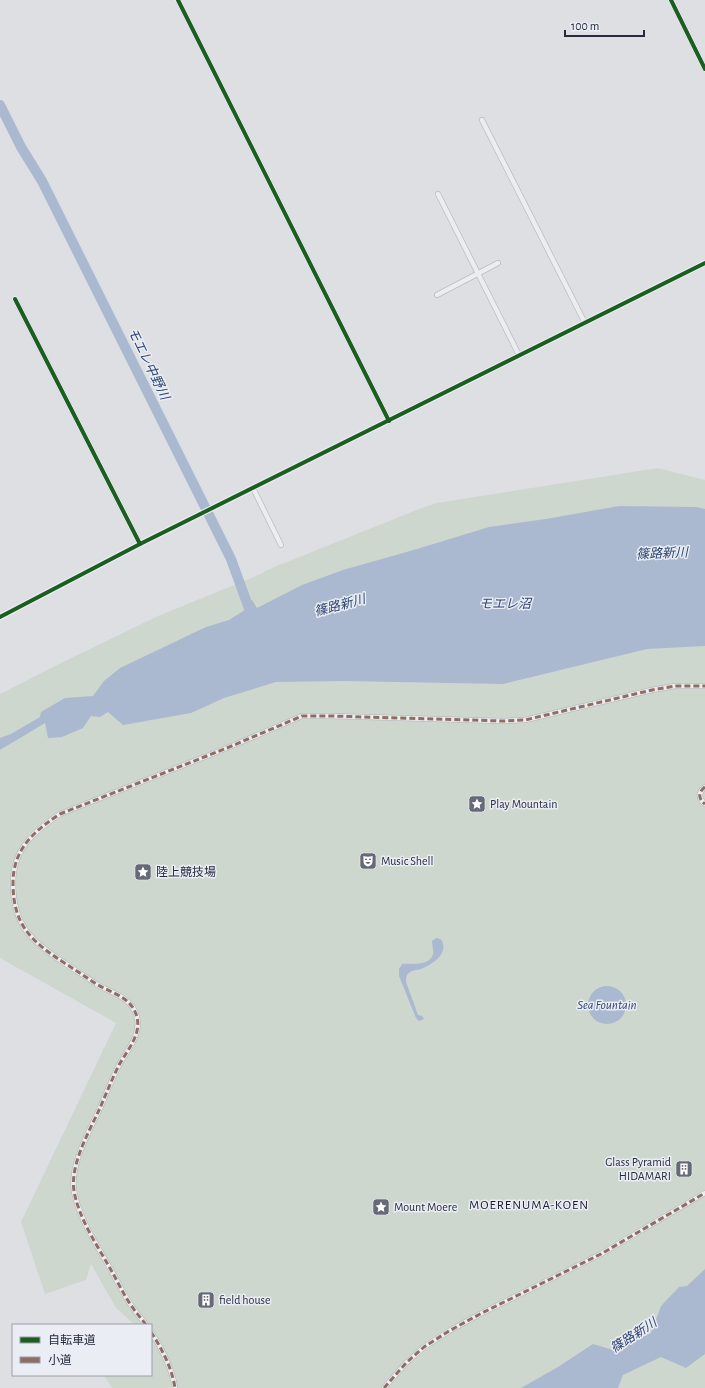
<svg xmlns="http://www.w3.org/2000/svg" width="705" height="1388" font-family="'Alegreya Sans','Noto Sans JP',sans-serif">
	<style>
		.green { fill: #cdd7ce }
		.water { fill: #aab9d0 }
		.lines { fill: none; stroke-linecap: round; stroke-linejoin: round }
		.river { stroke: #aab9d0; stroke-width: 10 }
		.street-casing { stroke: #bcbdc1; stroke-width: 6 }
		.street { stroke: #ededf0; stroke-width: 4.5 }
		.secondary { stroke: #f2f3f4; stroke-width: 6 }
		.quiet { stroke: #8d6e63; stroke-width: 3; stroke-dasharray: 6 3; stroke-linecap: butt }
		.cycleway-casing { stroke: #eaedf4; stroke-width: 6 }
		.cycleway { stroke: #1b5e20; stroke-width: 4 }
		.labels { text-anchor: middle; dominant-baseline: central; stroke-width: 3; stroke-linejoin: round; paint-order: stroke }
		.poi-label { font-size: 12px; fill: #252b3c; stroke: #eaedf4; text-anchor: start }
		.water-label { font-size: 13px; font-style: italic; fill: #2e4771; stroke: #eaedf4 }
		.neighbourhood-label { font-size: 13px; letter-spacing: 1px; fill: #171d2d; stroke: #eaedf4 }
	</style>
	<rect width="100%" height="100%" fill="#dedfe3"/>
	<polygon class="green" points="658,468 705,480 705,1388 112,1388 104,1375 151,1375 151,1325 135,1325 116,1308 91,1264 86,1280 45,1294 21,1222 116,1023 0,958 0,694 65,661 158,616 261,574 267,570 424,507 437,503"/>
	<g class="water">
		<polygon points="619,506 696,507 705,509 705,646 647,649 503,684 344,681 276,682 224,698 191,713 123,725 108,712 100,717 91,716 83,728 62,737 48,738 45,723 0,750 0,738 11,734 40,717 41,712 65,698 93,696 104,681 120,668 206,627 229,620 245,610 242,603 252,600 257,608 302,585 343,570 417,549 489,527 546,519"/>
		<path d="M436 938C441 939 442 939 443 944 446 956 431 965 421 969 417 970 412 970 409 973 406 975 406 979 406 982L418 1015 422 1016 424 1019 419 1021 416 1018 399 976V969L402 964C411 963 430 967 433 954 434 949 432 946 432 941Z"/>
		<circle cx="607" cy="1005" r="19"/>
		<polygon points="705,1269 705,1354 686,1368 661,1357 623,1375 618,1388 521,1388 558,1367 593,1344 613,1350 651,1333 661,1306 679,1287 687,1286"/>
	</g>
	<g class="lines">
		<polyline class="river" points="0,105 21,147 42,181 231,559 251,614"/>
		<defs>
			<g id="street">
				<polyline points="178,0 389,421"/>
				<polyline points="671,0 705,69"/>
				<polyline points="482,120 585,323"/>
				<polyline points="438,194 519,355"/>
				<polyline points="437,295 498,263"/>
				<polyline points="15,299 140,544"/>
				<polyline points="253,488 281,545"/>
				<path d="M705 787C698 792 698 799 705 804"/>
				<path d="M146 1325C142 1319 137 1314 133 1308 124 1296 118 1282 111 1270 97 1245 79 1219 74 1191 70 1164 89 1132 100 1108 106 1094 112 1079 119 1065 128 1049 143 1033 136 1014 130 997 112 993 98 985 87 978 77 971 66 964 32 942 13 926 13 883 13 849 34 831 60 814L227 748 302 716H331L503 721 525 720 652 690 675 686H705"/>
				<path d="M151 1332C162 1349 172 1368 175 1388"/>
				<polyline points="384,1388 406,1363 424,1347 449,1331 480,1314 601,1254 705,1193"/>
			</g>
		</defs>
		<use href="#street" class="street-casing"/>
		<use href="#street" class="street"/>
		<polyline class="secondary" points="0,617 140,544 705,263"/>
		<g class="quiet">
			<path d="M705 787C698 792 698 799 705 804"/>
			<path d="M146 1325C142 1319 137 1314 133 1308 124 1296 118 1282 111 1270 97 1245 79 1219 74 1191 70 1164 89 1132 100 1108 106 1094 112 1079 119 1065 128 1049 143 1033 136 1014 130 997 112 993 98 985 87 978 77 971 66 964 32 942 13 926 13 883 13 849 34 831 60 814L227 748 302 716H331L503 721 525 720 652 690 675 686H705"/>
			<path d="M151 1332C162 1349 172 1368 175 1388"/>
			<polyline points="384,1388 406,1363 424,1347 449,1331 480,1314 601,1254 705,1193"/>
		</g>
		<defs>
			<g id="cycleway">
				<polyline points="178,0 389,421"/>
				<polyline points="671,0 705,69"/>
				<polyline points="15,299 140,544"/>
				<polyline points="0,617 140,544 705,263"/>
			</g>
		</defs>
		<use href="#cycleway" class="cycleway-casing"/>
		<use href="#cycleway" class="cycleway"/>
	</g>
	<defs>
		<symbol id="sight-square" viewBox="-11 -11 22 22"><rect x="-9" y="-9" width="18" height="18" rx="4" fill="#666a76" stroke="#eaedf4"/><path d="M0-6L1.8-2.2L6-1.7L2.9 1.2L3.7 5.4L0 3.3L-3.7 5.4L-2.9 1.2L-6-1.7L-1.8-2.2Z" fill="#fff"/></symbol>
		<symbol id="theatre-square" viewBox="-11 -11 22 22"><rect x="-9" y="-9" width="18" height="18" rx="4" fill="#666a76" stroke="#eaedf4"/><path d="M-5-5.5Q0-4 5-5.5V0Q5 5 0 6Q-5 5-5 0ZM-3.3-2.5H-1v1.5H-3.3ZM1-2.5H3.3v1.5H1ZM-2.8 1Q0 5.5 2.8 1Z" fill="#fff"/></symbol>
		<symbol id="building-square" viewBox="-11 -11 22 22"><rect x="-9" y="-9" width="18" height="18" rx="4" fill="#666a76" stroke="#eaedf4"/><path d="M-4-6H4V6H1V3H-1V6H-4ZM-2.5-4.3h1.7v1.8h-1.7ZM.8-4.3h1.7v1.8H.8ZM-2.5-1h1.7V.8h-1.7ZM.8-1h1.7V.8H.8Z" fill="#fff"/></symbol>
	</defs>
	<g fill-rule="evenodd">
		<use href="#sight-square" x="467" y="794" width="20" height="20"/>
		<use href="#theatre-square" x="358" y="851" width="20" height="20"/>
		<use href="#sight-square" x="133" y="862" width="20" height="20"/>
		<use href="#building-square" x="674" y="1159" width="20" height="20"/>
		<use href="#sight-square" x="371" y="1197" width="20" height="20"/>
		<use href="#building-square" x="196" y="1290" width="20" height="20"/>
	</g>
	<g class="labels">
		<g class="poi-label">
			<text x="490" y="804">Play Mountain</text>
			<text x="381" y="861">Music Shell</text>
			<text x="156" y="872">陸上競技場</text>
			<text x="671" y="1162" text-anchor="end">Glass Pyramid<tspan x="671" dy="14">HIDAMARI</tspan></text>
			<text x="394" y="1207">Mount Moere</text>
			<text x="219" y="1300">field house</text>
		</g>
		<g class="water-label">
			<text transform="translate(148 364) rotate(64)">モエレ中野川</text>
			<text transform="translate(662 554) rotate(-2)">篠路新川</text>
			<text x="505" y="604">モエレ沼</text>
			<text transform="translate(340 606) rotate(-15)">篠路新川</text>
			<text x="607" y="1005">Sea Fountain</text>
			<text transform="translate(634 1336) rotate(-33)">篠路新川</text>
		</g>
		<g class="neighbourhood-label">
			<text x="529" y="1205">MOERENUMA-KOEN</text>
		</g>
	</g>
	<rect x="12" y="1324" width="140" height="52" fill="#eaedf4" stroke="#9b9faa"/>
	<rect x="20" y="1337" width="20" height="6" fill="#1b5e20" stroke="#9b9faa"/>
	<text x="48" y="1344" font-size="12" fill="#252b3c">自転車道</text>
	<rect x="20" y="1357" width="20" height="6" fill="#8d6e63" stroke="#9b9faa"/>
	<text x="48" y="1364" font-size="12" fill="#252b3c">小道</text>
	<path d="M565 30v6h79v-6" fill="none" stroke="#252b3c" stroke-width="2"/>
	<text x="571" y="30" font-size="12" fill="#252b3c" stroke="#eaedf4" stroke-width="3" paint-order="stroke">100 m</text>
</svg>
